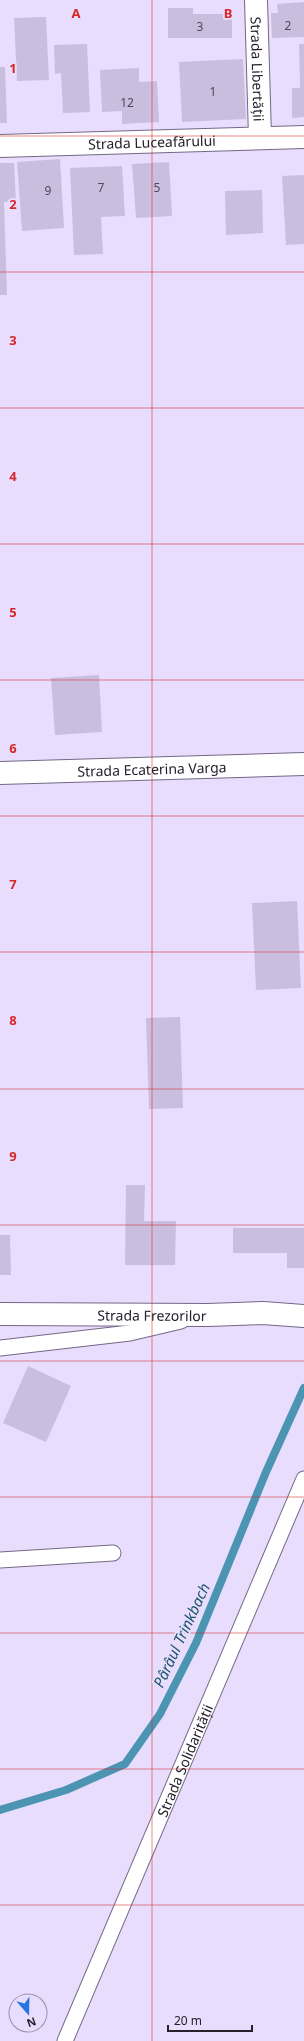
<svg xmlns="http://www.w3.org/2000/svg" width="304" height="2041" font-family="'Noto Sans',sans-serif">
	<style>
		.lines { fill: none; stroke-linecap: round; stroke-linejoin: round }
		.stream { stroke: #4b95b3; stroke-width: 8 }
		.building { fill: #cabede }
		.lane-casing { stroke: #746886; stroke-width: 17 }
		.street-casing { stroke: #746886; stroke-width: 24 }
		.lane { stroke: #fff; stroke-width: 15 }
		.street { stroke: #fff; stroke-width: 22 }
		.grid { fill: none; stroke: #d62828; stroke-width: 1; stroke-opacity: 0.55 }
		.labels { text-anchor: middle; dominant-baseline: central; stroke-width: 4; stroke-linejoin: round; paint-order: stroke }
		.number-label { font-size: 12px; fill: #4e4858 }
		.street-label { font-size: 14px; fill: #25202c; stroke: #e9ddfe }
		.water-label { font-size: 15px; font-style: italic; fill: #19546b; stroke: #e9ddfe }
		.grid-label { font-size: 13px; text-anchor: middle; font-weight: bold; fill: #d62828; stroke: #e9ddfe; stroke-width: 4; stroke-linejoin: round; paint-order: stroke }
	</style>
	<rect width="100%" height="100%" fill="#e9ddfe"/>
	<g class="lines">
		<polyline class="stream" points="0,1810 66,1790 125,1764 160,1714 196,1643 266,1472 304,1388"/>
	</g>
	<g class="building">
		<polygon points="304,2 304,37 272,38 271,13 278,13 277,4"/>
		<polygon points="168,8 193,8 193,14 232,14 232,38 168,38"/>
		<polygon points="46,17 49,80 17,81 14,18"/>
		<polygon points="87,44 90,112 63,113 61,73 55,74 54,45"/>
		<polygon points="299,44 304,44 304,117 292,118 292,88 300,88"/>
		<polygon points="243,59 246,119 182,122 179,62"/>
		<polygon points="0,67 5,67 7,123 0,123"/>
		<polygon points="139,68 139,82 157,81 159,122 122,124 122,111 102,112 100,70"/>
		<polygon points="60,159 64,228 22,231 17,162"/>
		<polygon points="169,162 172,216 136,218 132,164"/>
		<polygon points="0,163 14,163 16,202 4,202 7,295 0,295"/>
		<polygon points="122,166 125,216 101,217 103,254 74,255 70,168"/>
		<polygon points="304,175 304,244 286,245 282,176"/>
		<polygon points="262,190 263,233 226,235 225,191"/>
		<polygon points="99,675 102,732 55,735 51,678"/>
		<polygon points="297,901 301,988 256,990 252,903"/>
		<polygon points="180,1017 183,1108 149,1109 146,1018"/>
		<polygon points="126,1185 145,1185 144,1221 176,1221 175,1265 125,1265"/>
		<polygon points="233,1228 304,1228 304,1268 287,1268 287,1253 233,1253"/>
		<polygon points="0,1235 10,1235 11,1275 0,1275"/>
		<polygon points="28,1366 71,1386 46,1442 3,1423"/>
	</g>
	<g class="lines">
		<defs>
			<g id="lane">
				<polyline points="0,1348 130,1333 181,1321"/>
				<polyline points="0,1560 113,1553"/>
				<path id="s1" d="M65 2041 304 1479"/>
			</g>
			<g id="street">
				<path id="s2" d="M256 0 260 137"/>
				<path id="s3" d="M0 146 304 137"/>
				<path id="s4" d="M0 773 304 764"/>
				<path id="s5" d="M0 1314 208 1315 263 1313 304 1316"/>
			</g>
		</defs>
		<use href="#lane" class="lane-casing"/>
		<use href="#street" class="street-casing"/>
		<use href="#lane" class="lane"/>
		<use href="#street" class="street"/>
	</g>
	<path class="grid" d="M152 0V2041M0 136H304M0 272H304M0 408H304M0 544H304M0 680H304M0 816H304M0 952H304M0 1089H304M0 1225H304M0 1361H304M0 1497H304M0 1633H304M0 1769H304M0 1905H304"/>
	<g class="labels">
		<g class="number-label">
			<text x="288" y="25">2</text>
			<text x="200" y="26">3</text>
			<text x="213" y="91">1</text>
			<text x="127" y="102">12</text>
			<text x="101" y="187">7</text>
			<text x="157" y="187">5</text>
			<text x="48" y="190">9</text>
		</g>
		<g class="street-label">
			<text stroke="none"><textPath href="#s2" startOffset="69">Strada Libertății</textPath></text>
			<text stroke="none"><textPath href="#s3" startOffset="152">Strada Luceafărului</textPath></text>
			<text stroke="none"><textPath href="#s4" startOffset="152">Strada Ecaterina Varga</textPath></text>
			<text stroke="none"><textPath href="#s5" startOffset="152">Strada Frezorilor</textPath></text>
			<text stroke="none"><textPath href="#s1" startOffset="305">Strada Solidarității</textPath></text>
		</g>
		<g class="water-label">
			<text transform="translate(181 1635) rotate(-65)">Pârâul Trinkbach</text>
		</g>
	</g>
	<g class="grid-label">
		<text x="76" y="18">A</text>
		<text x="228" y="18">B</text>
		<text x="13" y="73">1</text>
		<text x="13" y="209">2</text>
		<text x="13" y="345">3</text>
		<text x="13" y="481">4</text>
		<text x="13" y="617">5</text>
		<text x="13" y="753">6</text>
		<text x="13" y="889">7</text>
		<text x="13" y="1025">8</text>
		<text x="13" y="1161">9</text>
	</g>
	<g transform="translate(28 2013) rotate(160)"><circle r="19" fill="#e9ddfe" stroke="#9b91aa"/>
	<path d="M0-3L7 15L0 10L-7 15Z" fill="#2775e1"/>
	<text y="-6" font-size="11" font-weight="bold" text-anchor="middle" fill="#25202c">N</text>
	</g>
	<path d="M168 2025v6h84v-6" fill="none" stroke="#25202c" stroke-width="2"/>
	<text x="174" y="2025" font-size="12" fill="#25202c" stroke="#e9ddfe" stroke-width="3" paint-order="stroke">20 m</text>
</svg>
